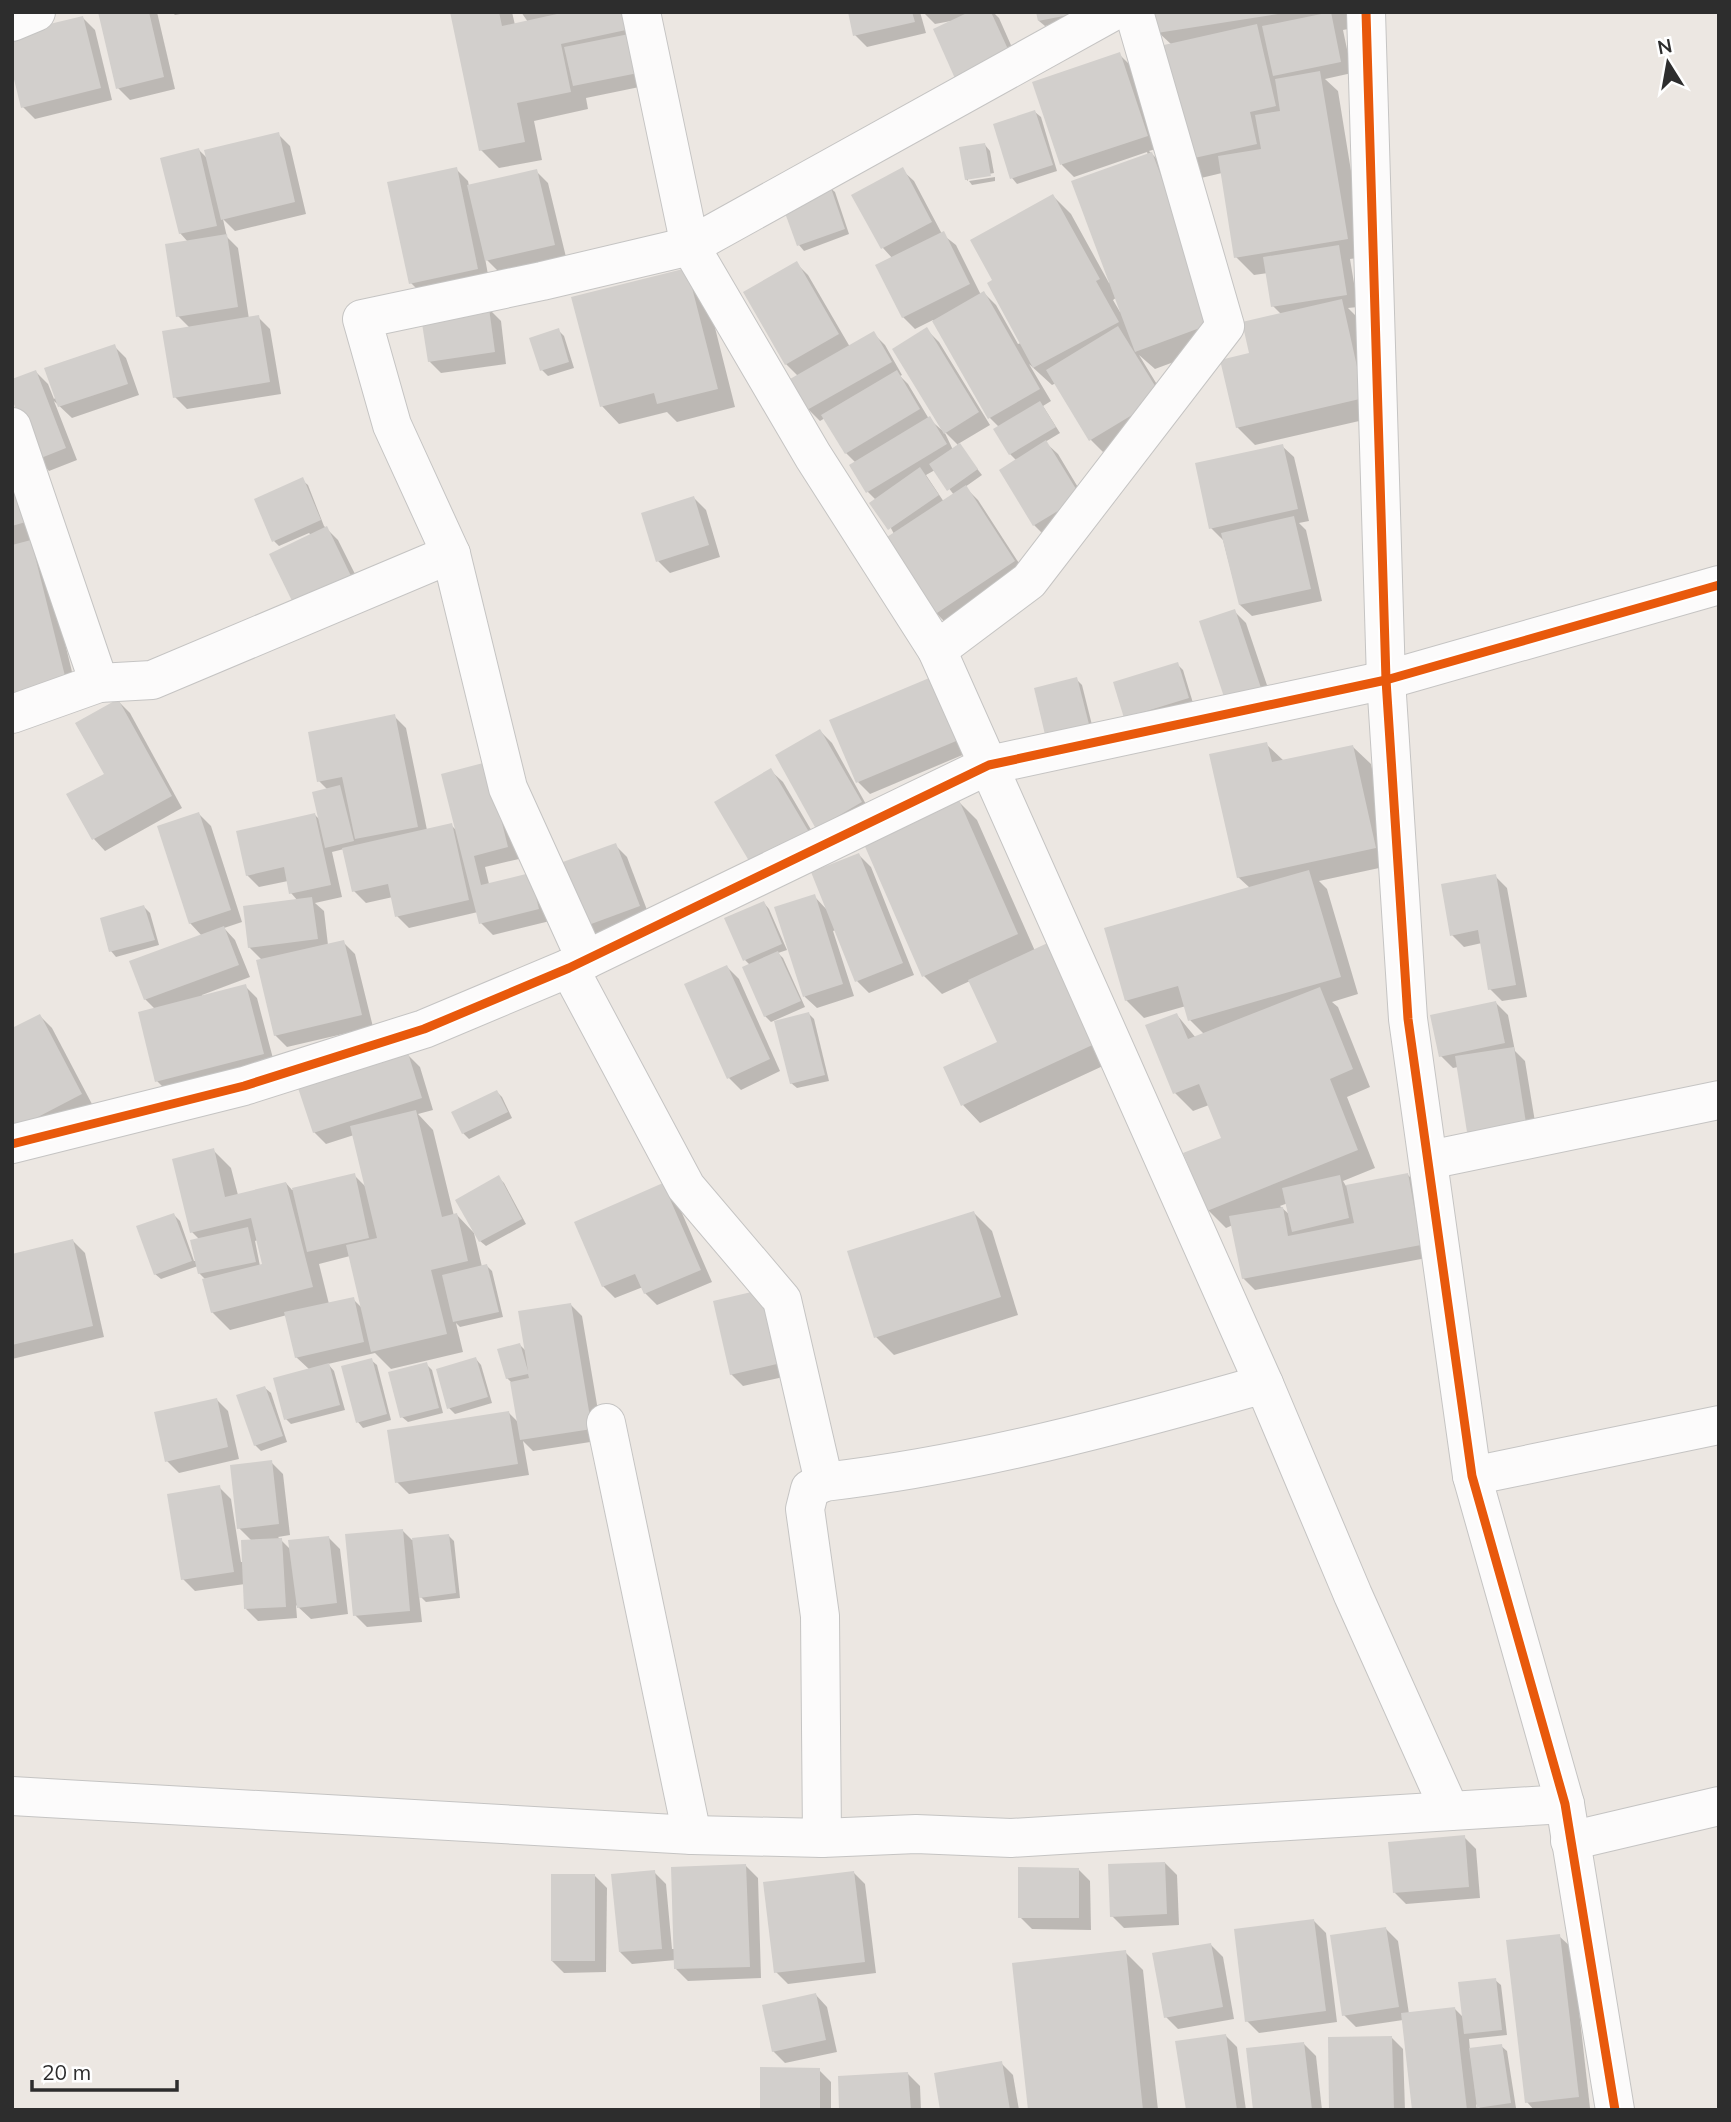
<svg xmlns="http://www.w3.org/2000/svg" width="1731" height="2122" font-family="Mulish,sans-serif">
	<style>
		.shadow { fill: #0003; fill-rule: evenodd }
		.building { fill: #d2cfcc }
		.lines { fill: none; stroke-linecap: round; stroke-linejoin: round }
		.minor-casing { stroke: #c5c4c3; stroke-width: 40 }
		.minor { stroke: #fcfbfb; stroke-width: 38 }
		.cycleway-casing { stroke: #fff; stroke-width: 13 }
		.cycleway { stroke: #e8590c; stroke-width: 9 }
	</style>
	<rect width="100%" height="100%" fill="#ece7e2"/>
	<g class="shadow">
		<polygon points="100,12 157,12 175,89 130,100 118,88"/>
		<polygon points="172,12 191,12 175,15"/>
		<polygon points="452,12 512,12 515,25 528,22 521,12 628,12 654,84 586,98 588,109 534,121 542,160 499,168 481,150"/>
		<polygon points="850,12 920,12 926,33 867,47 855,35"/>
		<polygon points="923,12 993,12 999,18 1022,70 951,21 935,24"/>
		<polygon points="1037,12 1072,12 1073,20 1045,26 1039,21"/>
		<polygon points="1156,12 1360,12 1363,26 1343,30 1352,73 1325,79 1338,91 1365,257 1350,259 1358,307 1348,308 1359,319 1381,416 1255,445 1237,427 1251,355 1282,315 1273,306 1268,273 1254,275 1236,257 1222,173 1201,178 1183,160 1172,45 1159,33"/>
		<polygon points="83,18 95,30 112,100 35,119 23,107"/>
		<path d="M1119 54 1131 66 1159 148 1149 151 1170 172 1233 340 1155 369 1139 355 1172 409 1103 452 1091 440 1056 383 1052 385 1029 364 1051 401 1043 406 1060 433 1045 442 1058 454 1091 509 1046 537 1034 525 1017 461 1010 454 999 427 986 414 933 320 915 329 903 317 893 259 883 248 854 195 902 170 914 181 942 234 956 245 981 295 984 293 996 305 1018 344 1021 343 994 281 1053 196 1071 214 1109 283H1111L1148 155 1147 152 1074 177 1062 165 1034 83ZM1117 297 1122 311 1120 312 1113 300Z"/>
		<polygon points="1035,112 1041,117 1057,171 1017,184 1012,178"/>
		<polygon points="278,134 290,146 306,214 235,231 223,219 227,237 238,248 249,319 258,317 270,329 281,394 187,409 175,397 190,328 178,316 188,242 180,233 199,150 209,160"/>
		<polygon points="985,145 990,151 994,173 968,178 968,181 966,179"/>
		<polygon points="456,169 468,181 469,186 536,171 548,183 566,257 499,272 485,258 489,280 423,295 411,283"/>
		<polygon points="995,177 995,181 972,185 969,181"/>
		<polygon points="829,187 835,192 849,234 804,251 799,245"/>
		<path d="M796 263 808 275 850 347 873 333 885 345 902 375 900 376 908 384 929 419 943 431 927 330 939 342 990 425 958 444 982 475 965 487 978 500 1026 574 948 625 936 613 876 500 867 491 856 463 846 453 825 418 820 421 808 409 798 376 786 364ZM944 431 959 446 953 450ZM935 470 954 495 944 502 926 475Z"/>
		<polygon points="687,270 705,288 735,407 677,422 667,412 619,424 602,406"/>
		<polygon points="489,309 501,321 506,364 441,373 429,361"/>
		<polygon points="558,330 564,336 574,368 548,376 542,370 531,339"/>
		<polygon points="114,346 126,358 139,395 72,418 54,401 77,460 49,471 38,459 36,372 48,384 54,399"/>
		<polygon points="1282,446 1294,457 1309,521 1299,523 1306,530 1322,601 1252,616 1240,605 1223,540 1211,528"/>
		<polygon points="12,450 43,554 78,696 12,709"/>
		<polygon points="302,480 308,485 324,526 338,540 363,590 309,533 279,546 274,541"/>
		<polygon points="694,498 706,510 720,557 670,573 658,561"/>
		<polygon points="1234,611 1246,623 1272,700 1239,711"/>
		<polygon points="1177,664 1183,670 1193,703 1131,723"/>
		<polygon points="934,678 972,751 870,794 858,782"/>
		<polygon points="1076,679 1082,685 1095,737 1048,742"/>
		<polygon points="118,701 130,713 182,808 105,851 94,839"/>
		<polygon points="394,716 406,728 427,830 451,825 458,832 486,764 519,859 485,867 489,884 530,875 550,921 493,935 481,923 478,912 409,928 397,916 393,897 366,903 354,891 344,849 332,852 342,897 315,903 324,911 328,945 343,942 355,954 373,1027 287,1047 275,1035 263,961 249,947 298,901 291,893 288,881 259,887 247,875 315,815 321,821 328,790 319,781"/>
		<polygon points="820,731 832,743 872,815 829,839"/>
		<path d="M1266 744 1284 761 1353 747 1371 764 1393 865 1319 881 1327 889 1358 994 1332 1002 1338 1007 1370 1087 1347 1097 1375 1168 1343 1181 1346 1186 1408 1175 1420 1187 1432 1257 1255 1290 1243 1278 1233 1225 1226 1228 1208 1210 1223 1139 1209 1105 1193 1111 1175 1093 1148 1026 1177 1015 1196 1038 1204 1034 1190 1020 1186 1006 1144 1018 1126 1000 1250 888 1238 877ZM1288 1203 1291 1216 1280 1206Z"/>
		<polygon points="771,771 783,782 820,845 753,865"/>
		<polygon points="959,802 977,820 1035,951 1118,1059 980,1123 963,1105 999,1043 970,981 942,994 924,976"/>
		<polygon points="199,814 211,826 242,922 224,928 235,940 250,977 202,995 203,997 245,986 257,998 275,1066 169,1093 157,1081 155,1009 145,999 202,936 190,923"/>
		<polygon points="615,845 627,857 650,918 596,938 584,926"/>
		<polygon points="859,855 871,867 914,975 869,993 857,981 836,930 833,931 854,996 817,1008 805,997 776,908 814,896 828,911"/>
		<polygon points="1495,876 1507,888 1527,997 1502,1001 1490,989 1482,943 1464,947 1452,935"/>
		<polygon points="764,903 769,909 787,950 778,953 783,958 805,1007 771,1022 765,1016 744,968 750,965 745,960"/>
		<polygon points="144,907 150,913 159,945 116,957 111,951"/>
		<polygon points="727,967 739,979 780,1071 741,1090 729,1078"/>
		<path d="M1496 1003 1508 1015 1515 1051 1525 1061 1537 1134 1480 1144 1468 1132 1458 1067 1453 1068 1441 1056ZM1534 1123 1476 1133V1129Z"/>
		<polygon points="809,1014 814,1019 829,1081 797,1088 791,1083"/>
		<polygon points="40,1016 52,1028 93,1106 28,1140"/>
		<path d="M408 1055 420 1067 433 1110 418 1114 433 1130 454 1216 457 1215 474 1233 482 1267 487 1266 492 1271 503 1317 460 1327 456 1323 463 1352 391 1369 375 1353 328 1364 334 1371 345 1410 291 1424 286 1419 310 1370 296 1357 287 1315 230 1330 212 1312 206 1280 199 1273 198 1266 161 1279 155 1274 174 1215 180 1221 194 1261H196L199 1239 192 1232 213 1150 231 1168 238 1195 286 1183 292 1190 354 1175 367 1188 354 1135 326 1144 314 1132ZM258 1240 264 1265 260 1266 255 1241ZM350 1256 363 1309 353 1299 329 1304 319 1264Z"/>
		<polygon points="497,1092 502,1097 512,1118 469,1139 463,1133"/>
		<polygon points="499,1178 504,1183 526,1224 486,1246 480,1241"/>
		<polygon points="663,1185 675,1197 712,1282 657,1305 645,1293 643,1287 615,1298 603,1286"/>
		<polygon points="974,1213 992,1231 1018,1315 894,1355 876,1337"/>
		<polygon points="73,1241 85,1253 104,1337 12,1359 12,1256"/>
		<polygon points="760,1292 788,1376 743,1386 731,1374"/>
		<polygon points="570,1304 582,1316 603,1440 533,1451 523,1441 529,1475 409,1494 397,1482 509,1413 519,1423 512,1383 507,1378 520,1345 526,1351"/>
		<polygon points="476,1359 481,1365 492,1403 455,1414 449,1408"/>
		<polygon points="371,1360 377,1365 391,1420 363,1428 358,1422"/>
		<polygon points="426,1364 432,1370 443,1413 408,1422 402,1417"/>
		<polygon points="265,1388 271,1393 287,1442 261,1451 255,1445"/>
		<polygon points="216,1399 228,1411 239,1459 179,1473 167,1461"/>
		<polygon points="271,1462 283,1474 290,1535 278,1537 291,1550 328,1537 340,1549 348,1614 311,1619 296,1605 297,1618 258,1621 246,1609 245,1584 195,1591 183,1579 219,1487 231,1499 241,1562 244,1562 252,1541 237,1526"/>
		<polygon points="402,1530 412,1540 448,1535 454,1541 460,1598 426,1602 419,1595 422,1622 367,1627 355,1615"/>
		<polygon points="1464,1837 1476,1849 1480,1898 1406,1904 1394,1892"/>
		<polygon points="1165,1863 1177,1875 1179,1925 1124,1928 1112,1916"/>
		<polygon points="746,1866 758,1878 761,1978 688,1981 676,1969 676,1960 632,1964 620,1952 654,1872 666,1884 672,1949 676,1949"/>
		<polygon points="1078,1869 1090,1881 1091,1930 1032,1929 1020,1917"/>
		<polygon points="853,1872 865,1884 876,1973 788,1984 776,1972"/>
		<polygon points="595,1876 607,1888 606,1972 564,1973 552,1961"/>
		<polygon points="1314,1921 1326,1933 1337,2022 1259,2033 1247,2021"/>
		<polygon points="1386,1929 1398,1941 1409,2014 1455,2009 1464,2018 1495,1980 1501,1985 1507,2035 1469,2039 1470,2050 1501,2046 1507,2051 1516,2108 1482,2110 1476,2104 1477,2110 1414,2110 1403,2020 1356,2027 1344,2015"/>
		<polygon points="1559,1936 1572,1948 1590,2108 1534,2110 1527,2102"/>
		<polygon points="1211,1945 1223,1957 1234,2019 1178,2029 1166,2017"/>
		<polygon points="1125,1952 1143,1970 1158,2110 1030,2110"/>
		<polygon points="816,1995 827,2007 837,2052 785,2063 773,2051"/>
		<polygon points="1225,2035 1237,2047 1246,2110 1187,2110"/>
		<polygon points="1391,2037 1403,2049 1405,2110 1331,2110"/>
		<polygon points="1304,2044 1316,2056 1322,2110 1255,2110"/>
		<polygon points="1001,2063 1013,2075 1019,2110 942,2110"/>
		<polygon points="819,2070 831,2082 831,2110 761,2110"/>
		<polygon points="908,2074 920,2086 921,2110 841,2110"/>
	</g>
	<g class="building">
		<polygon points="98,12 149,12 164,77 116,89"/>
		<polygon points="450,12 499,12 502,26 566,12 622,12 626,30 561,44 571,92 517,103 525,142 479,151"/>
		<polygon points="848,12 912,12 915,22 853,36"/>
		<polygon points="969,12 991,12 1012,58 957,83 933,29"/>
		<polygon points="1036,12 1068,12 1069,15 1038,21"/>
		<polygon points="1154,12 1278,12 1278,14 1157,33"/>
		<polygon points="1331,12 1341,62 1273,76 1262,26"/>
		<polygon points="83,16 101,88 21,108 12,71 12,33"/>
		<polygon points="1257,24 1276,106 1250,112 1257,144 1181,161 1155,47"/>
		<polygon points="634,33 643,72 573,86 564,47"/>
		<polygon points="1120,52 1148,136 1060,165 1032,82"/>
		<polygon points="1320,71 1348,239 1234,258 1218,156 1261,149 1255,115 1280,111 1275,79"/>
		<polygon points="1035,110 1053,165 1010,179 993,124"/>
		<polygon points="279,132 295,202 221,220 204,150"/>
		<polygon points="985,143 991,176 965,180 959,147"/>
		<polygon points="199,148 217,226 179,234 160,158"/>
		<polygon points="1152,152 1216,322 1135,352 1071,181"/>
		<polygon points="457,167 478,269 409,284 387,182"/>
		<polygon points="903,167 932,222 881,249 851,195"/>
		<polygon points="537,169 555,245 485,261 467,185"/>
		<polygon points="830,185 845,229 797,246 781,202"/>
		<polygon points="1053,194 1100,279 1096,281 1119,322 1033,368 987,283 992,280 970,240"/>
		<polygon points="944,231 970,284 902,318 875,265"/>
		<polygon points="227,234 238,307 176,317 165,244"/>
		<polygon points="1339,245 1347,295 1271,307 1263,257"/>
		<polygon points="797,261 839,334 785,365 743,292"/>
		<polygon points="687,268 718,389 657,404 654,393 600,407 571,297"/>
		<polygon points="984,291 1040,389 988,419 932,321"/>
		<polygon points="1342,299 1364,398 1236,428 1220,360 1249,353 1242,322"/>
		<polygon points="489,308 495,352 428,362 421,317"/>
		<polygon points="259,315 270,382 173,398 162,331"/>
		<polygon points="1118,326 1162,397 1089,441 1046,370"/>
		<polygon points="927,327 979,412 944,434 892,349"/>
		<polygon points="559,328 569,362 540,371 529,338"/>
		<polygon points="874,331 892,362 807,410 790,379"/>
		<polygon points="115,344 128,384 58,407 44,368"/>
		<polygon points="36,370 66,448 36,460 12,399 12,379"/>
		<polygon points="897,370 920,409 845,454 821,415"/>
		<polygon points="1040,401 1056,427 1009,455 993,429"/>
		<polygon points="930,416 947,444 866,493 849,465"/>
		<polygon points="1046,440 1081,497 1033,526 999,470"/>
		<polygon points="960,443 978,469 947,491 929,464"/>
		<polygon points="1283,444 1298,509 1209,529 1195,463"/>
		<polygon points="920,467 939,495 888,530 869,503"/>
		<polygon points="12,475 29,521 12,526"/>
		<polygon points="303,477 321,520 272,542 254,499"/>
		<polygon points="966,485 1015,561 934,615 884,539"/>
		<polygon points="694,496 709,545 656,562 641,513"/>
		<polygon points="1294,516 1311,589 1239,605 1221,533"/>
		<polygon points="327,526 352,578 294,605 269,554"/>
		<polygon points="31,540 67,684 12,697 12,545"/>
		<polygon points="1235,609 1261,688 1225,700 1199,621"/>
		<polygon points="1178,662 1189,698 1124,718 1113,682"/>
		<polygon points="934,676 961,739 856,783 829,720"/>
		<polygon points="1077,677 1091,732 1047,743 1034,688"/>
		<polygon points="118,699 172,796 92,840 66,794 104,774 75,723"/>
		<polygon points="395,714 418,827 355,839 342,777 317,782 308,732"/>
		<polygon points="820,729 862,802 816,829 775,755"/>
		<polygon points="1267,742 1272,762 1353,745 1376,848 1237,878 1209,754"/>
		<polygon points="487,762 508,847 474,856 481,885 530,873 539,909 479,924 441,774"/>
		<polygon points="771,768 809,832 752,866 714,802"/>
		<polygon points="340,785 354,841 325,848 312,792"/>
		<polygon points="959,800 1018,934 922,977 863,842"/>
		<polygon points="199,812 231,910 189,924 157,826"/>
		<polygon points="315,813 331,885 289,894 284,867 246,876 236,831"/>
		<polygon points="452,823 469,900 395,917 388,884 352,892 342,848"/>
		<polygon points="616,843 640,906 583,927 560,863"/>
		<polygon points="859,853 903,963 855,982 811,872"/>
		<polygon points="1309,870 1341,977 1188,1021 1178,986 1125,1001 1104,928"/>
		<polygon points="1496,874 1516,985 1488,990 1478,930 1450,936 1441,884"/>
		<polygon points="815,894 843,984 803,997 774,907"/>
		<polygon points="312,897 318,939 248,948 243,906"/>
		<polygon points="764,901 782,944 743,961 724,918"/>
		<polygon points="144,905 155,940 109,952 100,918"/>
		<polygon points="224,926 239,965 144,1000 129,961"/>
		<polygon points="344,940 362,1015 274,1036 256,960"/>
		<polygon points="1054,940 1101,1041 961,1106 943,1067 997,1042 968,980"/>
		<polygon points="778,951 801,1001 764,1017 742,967"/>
		<polygon points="727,965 770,1059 727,1079 684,984"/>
		<polygon points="246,984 264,1054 155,1082 138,1012"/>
		<polygon points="1320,987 1353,1069 1330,1079 1358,1150 1207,1211 1183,1153 1221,1138 1199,1084 1173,1094 1145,1025 1177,1013 1188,1039"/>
		<polygon points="1496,1001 1505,1043 1439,1057 1430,1015"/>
		<polygon points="809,1012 825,1075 790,1084 774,1021"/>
		<polygon points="40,1014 82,1094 15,1129 12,1124 12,1028"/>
		<polygon points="1514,1047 1526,1123 1467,1132 1455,1056"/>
		<polygon points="408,1053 422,1098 313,1133 298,1088"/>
		<polygon points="497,1090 508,1112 462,1134 451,1112"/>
		<polygon points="416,1110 442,1217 457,1213 468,1261 431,1270 447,1334 371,1352 346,1245 377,1238 350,1126"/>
		<polygon points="214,1148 225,1197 286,1182 313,1287 211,1313 202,1279 262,1264 251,1218 190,1233 172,1159"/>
		<polygon points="355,1173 369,1238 307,1252 292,1188"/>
		<polygon points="1408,1173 1421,1245 1242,1279 1229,1216 1283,1207 1288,1236 1354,1223 1346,1185"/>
		<polygon points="499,1175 522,1219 479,1242 455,1200"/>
		<polygon points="1340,1175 1349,1218 1292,1232 1282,1188"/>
		<polygon points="663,1183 701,1270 644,1294 635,1274 602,1287 574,1222"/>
		<polygon points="974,1211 1001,1297 874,1338 847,1251"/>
		<polygon points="174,1213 192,1261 154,1275 136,1226"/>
		<polygon points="248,1227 256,1262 198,1274 190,1240"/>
		<polygon points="73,1239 93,1326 12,1345 12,1254"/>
		<polygon points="487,1264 499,1312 453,1322 442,1275"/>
		<polygon points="760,1290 777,1364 730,1375 713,1301"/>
		<polygon points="354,1297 364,1342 295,1358 284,1312"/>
		<polygon points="571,1303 592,1429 520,1440 510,1382 529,1378 528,1374 506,1379 497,1349 520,1343 528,1371 518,1311"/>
		<polygon points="476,1357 488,1397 447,1409 436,1369"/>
		<polygon points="372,1358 387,1414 356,1423 341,1366"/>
		<polygon points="427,1362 439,1408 400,1418 388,1372"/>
		<polygon points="329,1363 340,1405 284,1420 273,1378"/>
		<polygon points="265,1386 283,1436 254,1446 236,1395"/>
		<polygon points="217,1398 228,1447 165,1462 154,1412"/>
		<polygon points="509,1411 518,1464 395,1483 387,1430"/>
		<polygon points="272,1460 279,1524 237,1529 230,1465"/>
		<polygon points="220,1485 234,1572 181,1580 167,1494"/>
		<polygon points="403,1529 410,1611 353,1616 345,1534"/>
		<polygon points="449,1534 456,1593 419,1598 412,1538"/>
		<polygon points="329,1536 337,1603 297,1608 288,1540"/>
		<polygon points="282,1538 286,1607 244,1609 241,1540"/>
		<polygon points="1465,1835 1469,1887 1393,1893 1388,1842"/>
		<polygon points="1165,1862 1167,1914 1110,1917 1108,1864"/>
		<polygon points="746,1864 750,1967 674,1969 671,1867"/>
		<polygon points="1018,1867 1079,1868 1079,1918 1018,1918"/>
		<polygon points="655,1870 662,1949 619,1952 611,1874"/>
		<polygon points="854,1871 865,1962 774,1973 763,1882"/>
		<rect x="551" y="1874" width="44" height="87"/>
		<polygon points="1314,1919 1326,2011 1245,2022 1234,1929"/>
		<polygon points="1386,1927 1399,2007 1342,2016 1330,1935"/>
		<polygon points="1560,1934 1579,2097 1525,2103 1506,1940"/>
		<polygon points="1211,1943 1223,2007 1164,2018 1152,1953"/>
		<polygon points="1126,1950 1143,2110 1028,2110 1012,1963"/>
		<polygon points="1496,1978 1502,2030 1464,2034 1458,1982"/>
		<polygon points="816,1993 826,2040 772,2052 762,2005"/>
		<polygon points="1455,2007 1467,2110 1412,2110 1401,2013"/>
		<polygon points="1226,2034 1237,2110 1186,2110 1175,2041"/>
		<polygon points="1392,2036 1394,2110 1329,2110 1328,2037"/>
		<polygon points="1304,2042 1312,2110 1253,2110 1246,2048"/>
		<polygon points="1502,2044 1511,2103 1477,2108 1469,2048"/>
		<polygon points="1002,2061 1010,2110 940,2110 934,2073"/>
		<polygon points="760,2067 820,2068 820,2110 760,2110"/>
		<polygon points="908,2072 911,2110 839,2110 838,2076"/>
	</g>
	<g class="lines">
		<defs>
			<g id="minor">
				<polyline points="641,12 690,246 813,456 937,650 1264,1384"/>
				<polyline points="1366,12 1386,680 1408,1019 1472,1476 1565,1804 1615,2110"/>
				<polyline points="12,22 36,12"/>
				<polyline points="12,427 99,683 12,714"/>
				<polyline points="937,650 1029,581 1225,326 1134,12"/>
				<polyline points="99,683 152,680 451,554"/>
				<polyline points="586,960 508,788 451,554 392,425 362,319 542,281 690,246 1112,12"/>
				<path d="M569 968 686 1187 782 1300 824 1482C972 1465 1120 1425 1264 1384L1353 1595 1450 1811"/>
				<polyline points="12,1144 244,1086 424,1029 569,968 989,765 1386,680 1719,585"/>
				<polyline points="1429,1160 1719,1100"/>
				<polyline points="606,1423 692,1835"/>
				<polyline points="1472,1476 1719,1425"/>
				<polyline points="12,1796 692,1835 822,1838 916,1834 1011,1838 1565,1804"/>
				<polyline points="822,1838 820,1616 805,1509 810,1489 824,1482"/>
				<polyline points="1570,1841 1719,1806"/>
			</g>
		</defs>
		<use href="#minor" class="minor-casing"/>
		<use href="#minor" class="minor"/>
		<defs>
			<g id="cycleway">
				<polyline points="1366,12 1386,680 1408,1019 1472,1476 1565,1804 1615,2110"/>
				<polyline points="12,1144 244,1086 424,1029 569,968 989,765 1386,680 1719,585"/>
			</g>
		</defs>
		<use href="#cycleway" class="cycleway-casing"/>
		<use href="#cycleway" class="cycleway"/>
	</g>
	<rect width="1731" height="2122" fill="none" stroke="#2d2d2d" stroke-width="28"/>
	<g transform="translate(1668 63) rotate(349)" stroke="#ffffff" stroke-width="5" paint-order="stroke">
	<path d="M0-5L12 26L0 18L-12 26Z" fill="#2d2d2d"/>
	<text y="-10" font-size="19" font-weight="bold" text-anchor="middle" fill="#2d2d2d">N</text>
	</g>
	<path d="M32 2080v10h145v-10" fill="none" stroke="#2d2d2d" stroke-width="3.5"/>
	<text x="42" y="2080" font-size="21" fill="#2d2d2d" stroke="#ffffff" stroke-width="5" paint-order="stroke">20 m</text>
</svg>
